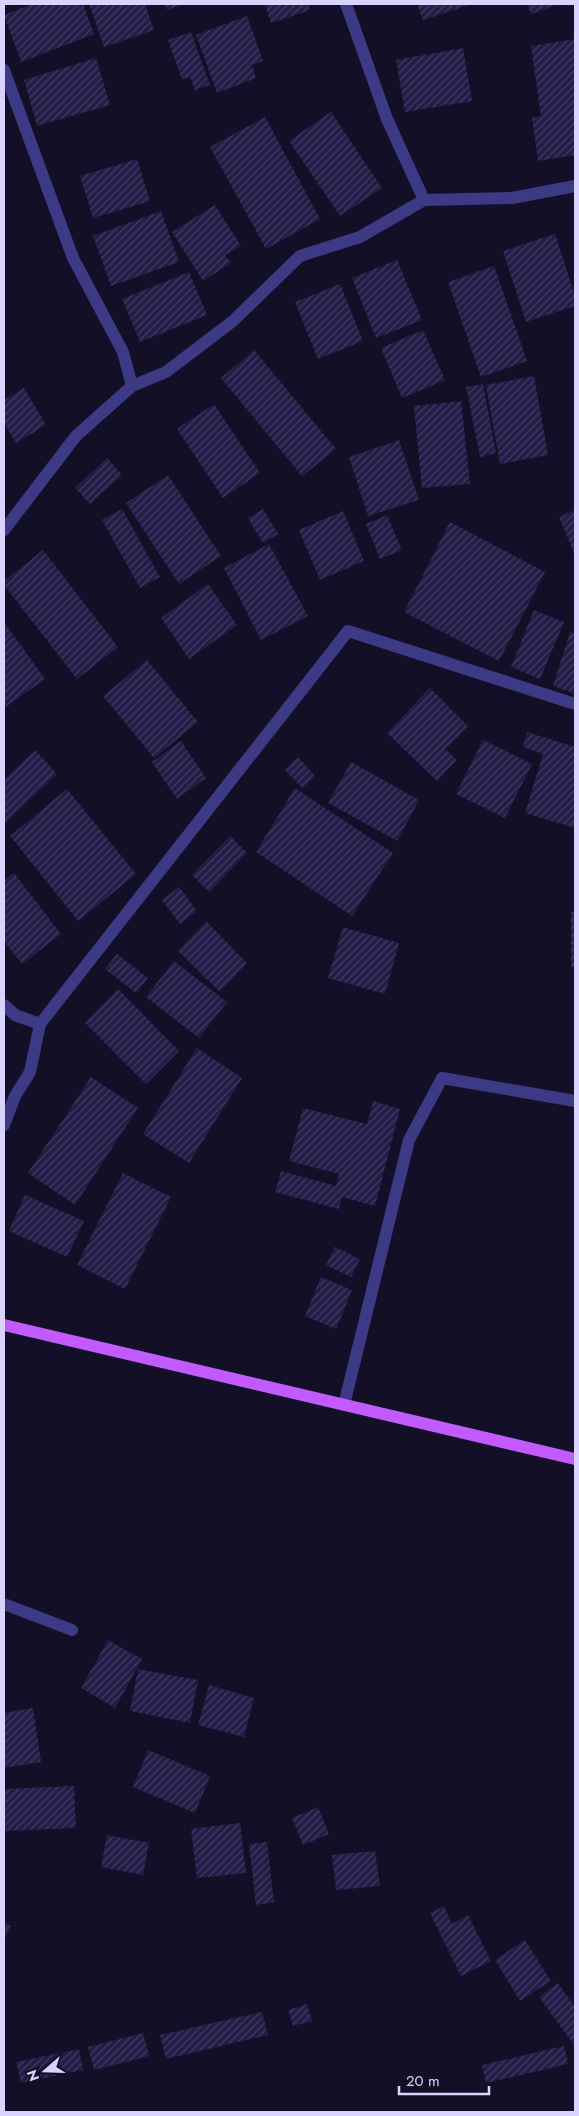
<svg xmlns="http://www.w3.org/2000/svg" width="579" height="2116" font-family="Jost,sans-serif">
	<style>
		.building { fill: url(#building-hatch) }
		.lines { fill: none; stroke-linecap: round; stroke-linejoin: round }
		.minor { stroke: #3d3a85; stroke-width: 12 }
		.major { stroke: #c25bff; stroke-width: 12 }
	</style>
	<defs>
		<pattern id="building-hatch" width="6" height="6" patternUnits="userSpaceOnUse" patternTransform="scale(1.25)"><rect width="6" height="6" fill="#241b47"/><path d="M-1 1l2-2M0 6l6-6M5 7l2-2" fill="none" stroke="#433b63"/></pattern>
	</defs>
	<rect width="100%" height="100%" fill="#130f26"/>
	<g class="building">
		<polygon points="32,4 83,4 94,34 21,62 4,15"/>
		<polygon points="89,4 145,4 154,30 104,47"/>
		<polygon points="165,4 184,4 167,10"/>
		<polygon points="269,4 308,4 310,10 271,23 265,5"/>
		<polygon points="417,4 472,4 423,20"/>
		<polygon points="527,4 559,4 531,14"/>
		<polygon points="247,16 263,61 252,65 256,78 217,93 196,35"/>
		<polygon points="191,32 210,85 195,90 190,77 182,79 168,40"/>
		<polygon points="575,39 575,155 538,161 532,118 541,116 531,46"/>
		<polygon points="463,48 472,101 405,112 396,60"/>
		<polygon points="96,58 110,105 37,126 24,80"/>
		<polygon points="331,112 382,188 340,216 289,141"/>
		<polygon points="265,117 320,219 266,249 210,147"/>
		<polygon points="137,159 150,201 93,218 80,176"/>
		<polygon points="215,205 241,246 225,255 231,263 203,281 172,232"/>
		<polygon points="161,211 179,262 111,286 93,236"/>
		<polygon points="555,234 575,296 575,306 526,322 503,251"/>
		<polygon points="397,260 422,320 376,338 352,278"/>
		<polygon points="494,266 527,361 481,377 448,282"/>
		<polygon points="189,272 207,315 140,342 122,299"/>
		<polygon points="340,284 363,341 318,359 295,302"/>
		<polygon points="423,330 445,380 402,398 381,348"/>
		<polygon points="254,350 336,449 302,476 221,378"/>
		<polygon points="534,376 548,455 500,464 486,385"/>
		<polygon points="483,384 496,453 480,457 466,387"/>
		<polygon points="24,388 46,425 16,443 4,423 4,400"/>
		<polygon points="461,401 470,484 422,488 414,406"/>
		<polygon points="214,404 260,473 223,498 177,429"/>
		<polygon points="399,440 419,500 368,516 349,457"/>
		<polygon points="107,458 122,475 90,504 75,488"/>
		<polygon points="168,475 221,556 179,584 126,503"/>
		<polygon points="122,509 160,577 140,588 102,520"/>
		<polygon points="263,509 278,534 263,543 248,518"/>
		<polygon points="575,510 575,556 559,517"/>
		<polygon points="343,511 364,561 320,580 299,530"/>
		<polygon points="387,515 402,550 380,559 366,524"/>
		<polygon points="450,522 545,572 499,661 404,612"/>
		<polygon points="269,544 308,616 261,640 224,568"/>
		<polygon points="43,550 118,647 77,679 4,585 4,581"/>
		<polygon points="208,584 237,625 189,659 161,618"/>
		<polygon points="534,610 564,622 540,679 511,667"/>
		<polygon points="4,622 45,679 4,708"/>
		<polygon points="570,632 575,634 575,694 553,686"/>
		<polygon points="147,660 198,722 154,758 103,696"/>
		<polygon points="430,688 468,726 445,749 457,760 437,781 387,733"/>
		<polygon points="527,732 575,747 575,828 525,813 543,754 523,747"/>
		<polygon points="483,740 532,764 505,818 456,794"/>
		<polygon points="181,741 206,778 177,799 152,762"/>
		<polygon points="35,750 57,774 4,824 4,780"/>
		<polygon points="298,757 315,776 302,788 285,770"/>
		<polygon points="351,762 419,800 397,841 328,803"/>
		<polygon points="295,788 393,853 352,916 256,852"/>
		<polygon points="67,789 136,874 78,921 10,836"/>
		<polygon points="230,836 247,853 209,892 192,875"/>
		<polygon points="14,873 61,934 22,964 4,941 4,881"/>
		<polygon points="179,887 197,911 180,924 162,900"/>
		<rect x="571" y="912" width="4" height="55"/>
		<polygon points="206,921 247,963 220,992 178,951"/>
		<polygon points="343,927 399,943 385,994 328,978"/>
		<polygon points="117,954 148,978 136,993 105,969"/>
		<polygon points="174,961 227,1002 199,1038 146,997"/>
		<polygon points="118,989 179,1051 146,1084 85,1023"/>
		<polygon points="197,1048 242,1078 189,1163 143,1134"/>
		<polygon points="91,1077 138,1108 75,1205 28,1173"/>
		<polygon points="373,1101 400,1109 375,1206 342,1197 339,1209 275,1192 281,1171 336,1186 339,1174 289,1161 303,1108 367,1124"/>
		<polygon points="123,1173 171,1197 125,1289 77,1265"/>
		<polygon points="25,1195 84,1221 67,1257 9,1231"/>
		<polygon points="335,1247 360,1259 351,1277 326,1265"/>
		<polygon points="321,1277 352,1290 336,1329 305,1316"/>
		<polygon points="108,1640 142,1659 115,1708 81,1688"/>
		<polygon points="138,1669 198,1680 190,1723 130,1711"/>
		<polygon points="209,1685 254,1698 244,1737 198,1725"/>
		<polygon points="33,1708 41,1762 4,1768 4,1713"/>
		<polygon points="148,1750 210,1776 195,1813 133,1787"/>
		<polygon points="74,1786 76,1828 4,1831 4,1789"/>
		<polygon points="318,1807 329,1834 303,1845 292,1818"/>
		<polygon points="240,1823 246,1873 197,1878 191,1829"/>
		<polygon points="107,1835 149,1843 143,1875 101,1867"/>
		<polygon points="267,1842 274,1902 256,1905 249,1844"/>
		<polygon points="375,1851 380,1886 336,1890 332,1855"/>
		<polygon points="444,1906 452,1924 468,1915 491,1961 461,1976 430,1913"/>
		<polygon points="4,1922 11,1926 4,1940"/>
		<polygon points="525,1940 551,1981 520,2001 495,1960"/>
		<polygon points="558,1983 575,2007 575,2044 574,2045 539,1997"/>
		<polygon points="307,2004 312,2021 293,2026 288,2010"/>
		<polygon points="262,2012 268,2035 166,2059 160,2035"/>
		<polygon points="143,2033 149,2056 94,2070 88,2047"/>
		<polygon points="564,2046 568,2064 486,2083 482,2065"/>
		<polygon points="79,2049 83,2070 21,2083 16,2062"/>
	</g>
	<g class="lines">
		<g class="minor">
			<polyline points="346,4 387,119 424,200"/>
			<polyline points="4,70 73,258 123,352 132,386"/>
			<polyline points="4,530 76,436 132,386 166,372 233,321 300,256 360,237 424,200 512,198 575,186"/>
			<polyline points="4,1005 15,1015 40,1024 30,1072 15,1096 4,1125"/>
			<polyline points="40,1024 348,631 575,704"/>
			<polyline points="344,1405 409,1140 442,1078 575,1101"/>
			<polyline points="4,1604 72,1630"/>
		</g>
		<polyline class="major" points="4,1325 575,1459"/>
	</g>
	<rect width="579" height="2116" fill="none" stroke="#d9d4ff" stroke-width="10"/>
	<g transform="translate(45 2071) rotate(250)" stroke="#130f26" stroke-width="4" paint-order="stroke">
	<path d="M0-4L9 19L0 12L-9 19Z" fill="#d9d4ff"/>
	<text y="-8" font-size="14" font-weight="bold" text-anchor="middle" fill="#d9d4ff">N</text>
	</g>
	<path d="M399 2086v8h90v-8" fill="none" stroke="#d9d4ff" stroke-width="2.5"/>
	<text x="406" y="2086" font-size="15" fill="#d9d4ff" stroke="#130f26" stroke-width="4" paint-order="stroke">20 m</text>
</svg>
